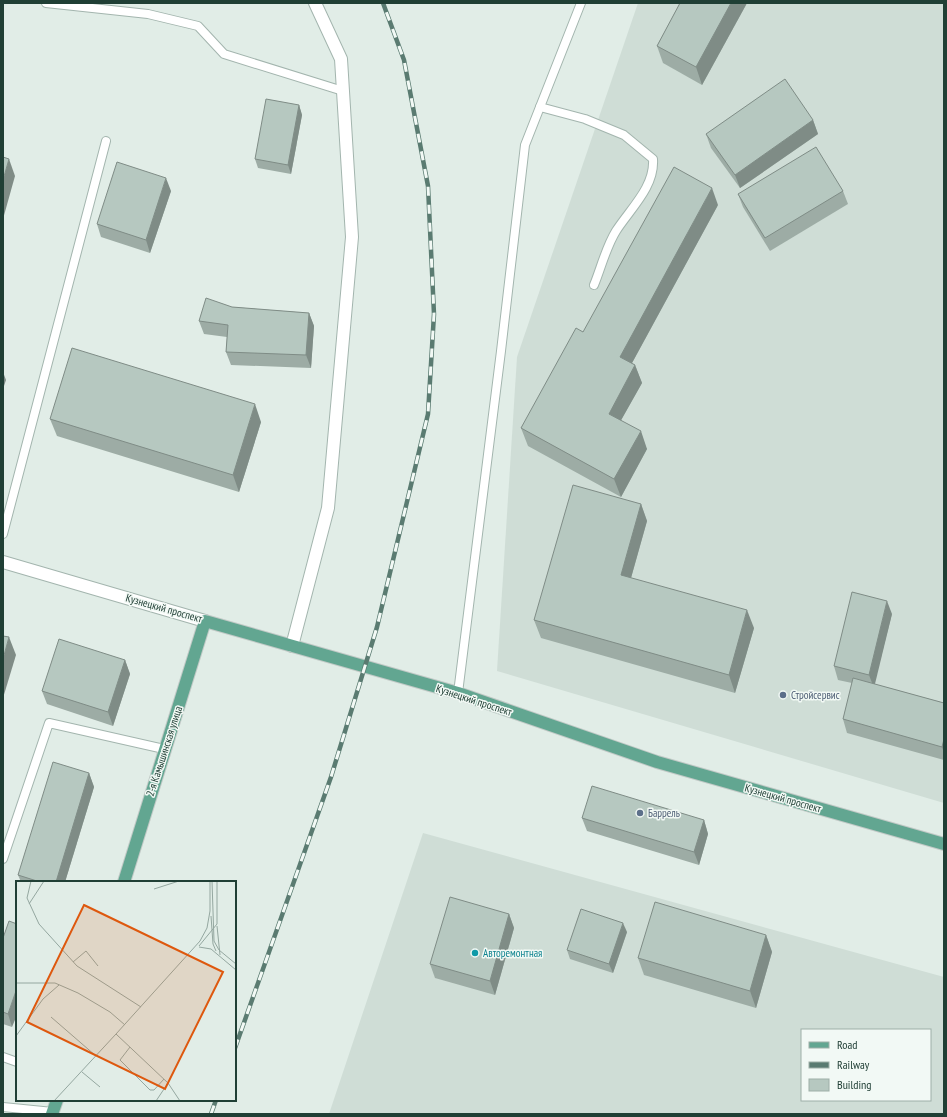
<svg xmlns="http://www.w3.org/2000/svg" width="947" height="1117" font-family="'PT Sans Narrow',sans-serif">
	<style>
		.built { fill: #cfddd6; fill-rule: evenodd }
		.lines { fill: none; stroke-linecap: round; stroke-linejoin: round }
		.service-casing { stroke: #a3b5ae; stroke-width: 10 }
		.minor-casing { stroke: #a3b5ae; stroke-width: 14 }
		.tertiary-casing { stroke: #a3b5ae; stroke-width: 14 }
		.primary-casing { stroke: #c1c9c6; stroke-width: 14 }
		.service { stroke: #fff; stroke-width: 8 }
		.minor { stroke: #fff; stroke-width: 12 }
		.tertiary { stroke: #fff; stroke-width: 12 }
		.primary { stroke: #62a691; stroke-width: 12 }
		.rail-casing { stroke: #5a7b71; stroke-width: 4.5 }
		.rail { stroke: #f2f9f5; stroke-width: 3; stroke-dasharray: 9; stroke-linecap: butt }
		.wall { fill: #9daca5 }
		.shaded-wall { fill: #7f8c86 }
		.building { fill: #b6c8c0; stroke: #7f8c86 }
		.service-dot { fill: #5c6f8a; stroke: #f2f9f5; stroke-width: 1.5 }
		.culture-dot { fill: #0f9aa8; stroke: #f2f9f5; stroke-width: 1.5 }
		.labels { text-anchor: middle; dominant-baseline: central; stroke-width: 3; stroke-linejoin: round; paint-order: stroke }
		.street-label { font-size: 11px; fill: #203f35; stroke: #f2f9f5 }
		.service-label { font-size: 11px; fill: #4e5e75; stroke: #f2f9f5; text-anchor: start }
		.culture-label { font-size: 11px; fill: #0d838f; stroke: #f2f9f5; text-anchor: start }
		.inset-road { fill: none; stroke: #94a7a0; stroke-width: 1 }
		.view { fill: #de580e; fill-opacity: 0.15; stroke: #de580e; stroke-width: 2 }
		.inset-edge { fill: none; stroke: #203f35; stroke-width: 2 }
	</style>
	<rect width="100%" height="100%" fill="#e1ede7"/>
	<g class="built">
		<polygon points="638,3 944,3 944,803 497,671 517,357"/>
		<path d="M423 833 944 977V1114H329ZM802 1030H930V1100H802Z"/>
	</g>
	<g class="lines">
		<defs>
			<g id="service">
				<polyline points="46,3 148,14 198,26 224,54 343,91"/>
				<path d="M540 107 585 119 624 135 653 159C655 187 630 209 616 231 606 247 601 268 594 285"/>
				<polyline points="3,534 106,141"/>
				<polyline points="458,693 501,351 525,145 581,3"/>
				<polyline points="3,859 49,723 164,749"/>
				<polyline points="3,1057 17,1062"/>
				<polyline points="3,1107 53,1112"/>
			</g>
			<polyline id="minor" points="292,646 328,508 352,237 341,59 315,3"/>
			<polyline id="tertiary" points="3,562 205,621"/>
			<g id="primary">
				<polyline points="124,882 205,621 458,693 657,762 944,844"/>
				<polyline points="52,1114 57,1100"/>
			</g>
		</defs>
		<use href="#service" class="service-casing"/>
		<use href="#minor" class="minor-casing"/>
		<use href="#tertiary" class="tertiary-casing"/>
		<use href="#primary" class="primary-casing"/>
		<use href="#service" class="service"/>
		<use href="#minor" class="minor"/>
		<use href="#tertiary" class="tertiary"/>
		<use href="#primary" class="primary"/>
		<defs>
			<g id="rail">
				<polyline points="235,1048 331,777 377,627 428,414 434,314 428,186 404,60 383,3"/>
				<polyline points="211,1114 216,1100"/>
			</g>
		</defs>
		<use href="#rail" class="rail-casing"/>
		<use href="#rail" class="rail"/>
	</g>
	<g class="wall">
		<polygon points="680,3 747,3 702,85 663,63 657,46"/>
		<polygon points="299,105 302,115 291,174 258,168 255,159"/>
		<polygon points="813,120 818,134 740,188 711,148 706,134"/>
		<polygon points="171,191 150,253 101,237 97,224"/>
		<polygon points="843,191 848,204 770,251 743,207 738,194"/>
		<polygon points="718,205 632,363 635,365 642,383 621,420 647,449 621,497 528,446 521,428 583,332"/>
		<polygon points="232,307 309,313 314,326 311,368 231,365 226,352 227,337 204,334 199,321"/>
		<polygon points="50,419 261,422 239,492 57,436"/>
		<polygon points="641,504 647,521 631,578 754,628 735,693 541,638 534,620"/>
		<polygon points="892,614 874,684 944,703 944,760 847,733 843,719 852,683 838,680 834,666"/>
		<polygon points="125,660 130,674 113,726 47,704 42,691"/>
		<polygon points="89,773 94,787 65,882 21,882 18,875"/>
		<polygon points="582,818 704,820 708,834 699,865 587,831"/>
		<polygon points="509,914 514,928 495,995 435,978 430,964"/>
		<polygon points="627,932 613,973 570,959 567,950"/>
		<polygon points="766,935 772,952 756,1008 644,975 638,958"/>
		<polygon points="3,938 12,1027 3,1024"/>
	</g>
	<g class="shaded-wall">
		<polygon points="731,3 747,3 702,85 696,67"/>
		<polygon points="299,105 302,115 291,174 288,165"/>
		<polygon points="813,120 818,134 740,188 735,175"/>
		<polygon points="9,159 15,176 3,219 3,180"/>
		<polygon points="166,178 171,191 150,253 146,240"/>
		<polygon points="712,188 718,205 626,374 620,357"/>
		<polygon points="309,313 314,326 311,368 306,355"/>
		<polygon points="635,365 642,383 615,431 609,414"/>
		<polygon points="3,372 6,380 3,389"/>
		<polygon points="255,404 261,422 239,492 233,475"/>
		<polygon points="641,431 647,449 621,497 614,479"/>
		<polygon points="641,504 647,521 627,592 621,575"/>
		<polygon points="887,601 892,614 874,688 869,675"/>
		<polygon points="747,610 754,628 735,693 729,675"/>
		<polygon points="9,637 16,655 3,698 3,659"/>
		<polygon points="125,660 130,674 113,726 108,712"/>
		<polygon points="944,739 944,753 942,747"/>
		<polygon points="89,773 94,787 65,882 56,882"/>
		<polygon points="704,820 708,834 699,865 694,852"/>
		<polygon points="509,914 514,928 495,995 490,981"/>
		<polygon points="623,923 627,932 613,973 609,964"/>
		<polygon points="766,935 772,952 756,1008 750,991"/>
		<polygon points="17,988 17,1015 12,1027 8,1014"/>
	</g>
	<g class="building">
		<polygon points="680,3 731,3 696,67 657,46"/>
		<polygon points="785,79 813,120 735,175 706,134"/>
		<polygon points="266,99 299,105 288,165 255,159"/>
		<polygon points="816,147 843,191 765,238 738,194"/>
		<polygon points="3,157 9,159 3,180"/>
		<polygon points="117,162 166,178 146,240 97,224"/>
		<polygon points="674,167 712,188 620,357 635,365 609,414 641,431 614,479 521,428 576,328 583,332"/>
		<polygon points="206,298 232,307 309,313 306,355 226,352 228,325 199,321"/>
		<polygon points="72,348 255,404 233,475 50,419"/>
		<polygon points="573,485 641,504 621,575 747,610 729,675 534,620"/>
		<polygon points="852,592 887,601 869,675 834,666"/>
		<polygon points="3,636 9,637 3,659"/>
		<polygon points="59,639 125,660 108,712 42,691"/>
		<polygon points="853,678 944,703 944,739 942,747 843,719"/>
		<polygon points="53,762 89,773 56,882 40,882 18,875"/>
		<polygon points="592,786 704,820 694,852 582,818"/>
		<polygon points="450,897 509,914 490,981 430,964"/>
		<polygon points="655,902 766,935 750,991 638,958"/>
		<polygon points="581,909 623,923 609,964 567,950"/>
		<polygon points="9,921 17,924 17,988 8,1014 3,1012 3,938"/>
	</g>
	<g class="service-dot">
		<circle cx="783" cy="695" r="4"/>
		<circle cx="640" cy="813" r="4"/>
	</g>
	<circle class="culture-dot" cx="475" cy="953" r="4"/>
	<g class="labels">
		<g class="street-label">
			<text transform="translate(164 608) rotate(16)">Кузнецкий проспект</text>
			<text transform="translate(474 700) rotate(18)">Кузнецкий проспект</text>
			<text transform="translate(164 751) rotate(-72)">2-я Камышинская улица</text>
			<text transform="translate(783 798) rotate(16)">Кузнецкий проспект</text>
		</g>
		<g class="service-label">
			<text x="791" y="695">Стройсервис</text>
			<text x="648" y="813">Баррель</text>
		</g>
		<g class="culture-label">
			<text x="483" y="953">Авторемонтная</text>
		</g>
	</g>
	<g transform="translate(16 881)">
		<rect width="220" height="220" fill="#e1ede7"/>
		<path class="inset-road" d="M15 0 11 17 23 43 61 85 125 126M196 0 198 60 203 69 220 83M138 8 163 0M13 23 28 0M195 35 197 63 200 70M201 45 204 74M183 65 201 43V0M183 66 195 68 220 89M57 81 70 70 82 85M0 102H39L62 112 94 131 109 144M35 136 80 175M0 155 27 118 43 104M114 166 104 179 134 209H138L148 198M66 191 84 206M38 220 100 153M140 220 152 202M164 220 152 202 100 153 184 60 191 47 194 30V0"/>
		<path class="view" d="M68 24 207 91 149 208 11 141Z"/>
		<rect width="220" height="220" class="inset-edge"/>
	</g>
	<rect width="947" height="1117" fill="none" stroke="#203f35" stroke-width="8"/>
	<rect x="801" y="1029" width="130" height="72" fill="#f2f9f5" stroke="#9eafa8"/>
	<rect x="809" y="1042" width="20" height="6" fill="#62a691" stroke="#9eafa8"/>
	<text x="837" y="1049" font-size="12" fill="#203f35">Road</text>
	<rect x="809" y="1062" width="20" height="6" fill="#5a7b71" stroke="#9eafa8"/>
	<text x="837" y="1069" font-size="12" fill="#203f35">Railway</text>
	<rect x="809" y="1079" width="20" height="12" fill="#b6c8c0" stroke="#9eafa8"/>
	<text x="837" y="1089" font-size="12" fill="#203f35">Building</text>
</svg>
